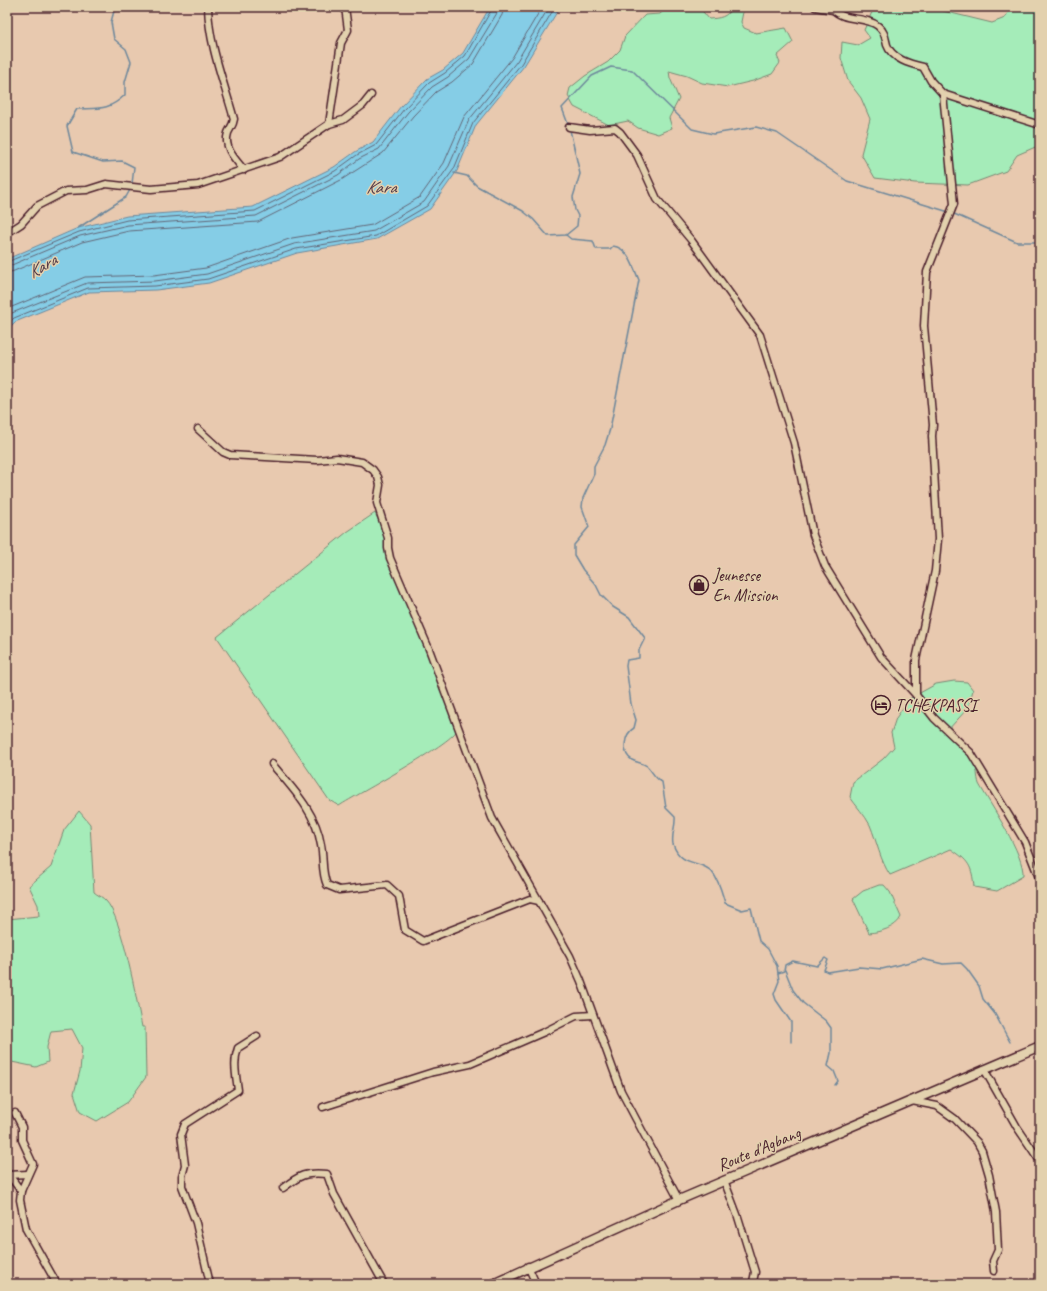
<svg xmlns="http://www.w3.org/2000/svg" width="1047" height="1291" font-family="Caveat,sans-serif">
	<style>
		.green { fill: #a5ecb9; stroke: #788672 }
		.water { fill: #85cde6; stroke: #6d879b }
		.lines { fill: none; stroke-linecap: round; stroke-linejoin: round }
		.shore { stroke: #626576; stroke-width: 1 }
		.stream { stroke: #6d879b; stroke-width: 1.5 }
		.minor-casing { stroke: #4a1f2b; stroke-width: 9 }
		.secondary-casing { stroke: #4a1f2b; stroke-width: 11 }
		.minor { stroke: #e3d1ae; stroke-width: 6 }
		.secondary { stroke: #e3d1ae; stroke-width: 8 }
		.labels { text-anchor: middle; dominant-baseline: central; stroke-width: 3; stroke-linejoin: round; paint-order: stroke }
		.poi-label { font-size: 17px; fill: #4a1f2b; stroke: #e3d1ae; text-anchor: start }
		.street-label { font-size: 17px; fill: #4a1f2b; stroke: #e3d1ae }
		.water-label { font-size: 18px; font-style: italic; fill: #533947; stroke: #e3d1ae }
	</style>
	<rect width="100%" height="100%" fill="#e8c9af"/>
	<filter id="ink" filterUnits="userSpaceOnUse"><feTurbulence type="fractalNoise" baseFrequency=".025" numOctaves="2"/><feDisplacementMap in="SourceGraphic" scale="8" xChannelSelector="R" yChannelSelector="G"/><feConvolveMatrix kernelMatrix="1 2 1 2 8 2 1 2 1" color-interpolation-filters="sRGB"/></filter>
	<g filter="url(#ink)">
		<g class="green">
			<path d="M668 7H699L709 19C719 18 727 18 732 7H740L743 12 741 22 744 28 756 33 786 28 793 42 777 56 780 63 772 74 753 81 728 87 702 83 687 76 669 71 670 78 679 99 669 118 672 128 658 134 638 128 628 121 609 125 574 107 568 96 570 88 585 76 608 62 620 50 625 36 645 15 660 14Z"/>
			<polygon points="880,7 941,7 943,11 992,23 1005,18 1011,7 1040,7 1040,145 1017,155 1006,171 968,185 915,183 875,178 861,154 870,119 861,98 848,81 841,58 842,42 858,45 870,38 864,30 872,12"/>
			<path d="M375 513 386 537V549L457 730C450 745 359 793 339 806L329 800 217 637 347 532Z"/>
			<path d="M954 681 967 682 973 690 968 708 947 731C958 742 971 750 976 765 977 769 977 777 979 784 990 804 1025 855 1023 876L997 891 974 887C972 866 969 861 951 849L890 875C880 860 877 842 870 825 865 815 856 806 850 797L853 782 883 759 894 747 891 733 896 718 909 699 936 684Z"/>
			<path d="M79 811 90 824 94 892C97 895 103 897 106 901 122 917 137 1002 142 1027H145L146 1077 128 1102 97 1121 80 1112 74 1093 80 1071 82 1048 72 1029 51 1031 47 1047 48 1062 36 1067 7 1061V919L39 916 38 905 29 886 51 867 64 830Z"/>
			<path d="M879 885H884L890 892 901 917C896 928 880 932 869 933L853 899 863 891Z"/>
		</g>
		<polygon class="water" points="490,7 560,7 524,66 476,125 457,171 430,209 377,239 297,253 209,283 156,290 89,292 15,322 7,330 7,259 78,228 127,216 253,207 334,167 355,152 373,142 401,106 427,79 443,70 463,53"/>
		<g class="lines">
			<g class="shore">
				<polyline points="7,262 79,232 127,220 255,211 335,171 357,155 376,145 404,109 429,83 445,73 465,56 493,7"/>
				<polyline points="7,267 80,236 128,225 256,216 338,175 359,159 379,149 408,112 432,87 448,77 469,59 497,13 498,7"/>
				<polyline points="7,273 14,271 82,242 129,231 258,222 341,180 383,153 413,116 436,92 452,82 473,64 502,15 504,7"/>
				<polyline points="7,309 85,277 154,275 206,268 292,238 372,225 420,197 444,163 464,117 512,58 542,7"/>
				<polyline points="7,317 12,313 87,283 155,281 207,274 294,244 374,231 424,202 449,166 469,120 517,61 549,7"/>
				<polyline points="7,324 14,318 88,288 155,286 208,279 296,249 376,236 427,206 454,169 473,123 521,64 555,7"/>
			</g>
			<g class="stream">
				<polyline points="568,124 562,108 592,76 611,67 632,70 692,129 713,134 756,127 777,133 847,181 949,212"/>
				<polyline points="454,173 467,176 477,186 523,211 533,219 548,236 566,235 577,226 578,216 575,210 573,197 580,174 570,130"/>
				<path d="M132 184 134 167 122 161 103 162 73 152 67 126 77 109C99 108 108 111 125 95V82L131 62 126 49 114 39 111 22 114 11 136 7"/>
				<polyline points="952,213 1017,242 1040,242"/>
				<polyline points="78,228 126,197 131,188"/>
				<path d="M566 235 571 239 593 241 596 249H610L613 246C629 248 633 267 639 280L610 429 605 445 594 466V474L583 498 582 507 589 527 574 545V555L583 570 596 585 601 595 613 607 629 617 645 638 639 650V658L627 660 626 666 631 704 636 720 634 728C624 734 621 753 632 760 637 763 642 762 647 766 653 772 654 778 662 782L666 808 675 817C676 826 671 835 673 844 681 868 701 859 712 872 719 880 722 893 725 903L742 910 751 908 759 941 768 949 777 966 779 981 774 994 776 1000 791 1022V1042"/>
				<polyline points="1040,426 1040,441"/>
				<polyline points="785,970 793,990 803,1003 826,1021 831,1028 831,1053 828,1066 834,1071 838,1081 835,1085"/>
				<polyline points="778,973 784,971 785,965 793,961 817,966 825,958 828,960 824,970 828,972 859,967 882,969 922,959 943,964 961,963 967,969 979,986 983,999 995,1014 1010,1042"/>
			</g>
			<defs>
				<g id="minor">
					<path d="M208 7C209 46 224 82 234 119 233 126 230 128 228 133 223 148 236 160 244 170"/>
					<polyline points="815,7 833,10"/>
					<path d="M831 7C843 23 864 15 878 26 885 32 885 37 887 45 892 59 910 64 923 67L931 81 943 94 1040 125"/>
					<polyline points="943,94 954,204 927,272 924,326 933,425 932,436 938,539 935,571 916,660 916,695 934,718 971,753 1025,842 1040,880"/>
					<polyline points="329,124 341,43 348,30 345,7"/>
					<polyline points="569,127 590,130 615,128 620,132 637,155 657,199 691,240 760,335 794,443 813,535 825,566 881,657 916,695"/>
					<polyline points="7,233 21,224 37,206 66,191 87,190 106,184 151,189 198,185 280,157 329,124 343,120 363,105 371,95"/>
					<polyline points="198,429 223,452 230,455 317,460 337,458 362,462 373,470 378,477 380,485 377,503 388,538 388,548 390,558 429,649 492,818 570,956 581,981 621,1091 679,1200"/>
					<path d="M272 764C293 789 316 812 321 845 324 859 321 871 327 885L339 890 387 885 399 896 405 930 423 941 530 899 539 901"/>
					<polyline points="984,1069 1017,1127 1040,1161"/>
					<polyline points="912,1101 937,1106 955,1119 977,1142 982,1151 989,1175 996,1212 998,1250 993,1261 994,1271"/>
					<polyline points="323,1107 433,1072 470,1064 544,1032 576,1016 593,1015"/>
					<polyline points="15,1113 22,1127 22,1140 33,1164 21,1191"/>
					<polyline points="7,1175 28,1174"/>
					<polyline points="9,1175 21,1191 20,1200 26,1229 57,1284"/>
					<polyline points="724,1180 738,1217 755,1272 753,1282 750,1284"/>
					<path d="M283 1188C300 1175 305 1172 327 1174L334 1194 384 1284"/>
					<polyline points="528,1266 536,1284"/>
					<path d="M210 1284 196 1223 182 1186V1176L185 1165 181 1134 185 1124 238 1090C236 1075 233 1062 238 1048L257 1036"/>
				</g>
				<polyline id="secondary" points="493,1284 679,1200 1040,1046"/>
			</defs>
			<use href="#minor" class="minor-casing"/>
			<use href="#secondary" class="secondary-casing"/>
			<use href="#minor" class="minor"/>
			<use href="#secondary" class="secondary"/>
		</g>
	</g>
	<defs>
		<symbol id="shop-ring" viewBox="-11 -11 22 22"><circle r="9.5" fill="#e3d1ae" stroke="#4a1f2b" stroke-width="1.5"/><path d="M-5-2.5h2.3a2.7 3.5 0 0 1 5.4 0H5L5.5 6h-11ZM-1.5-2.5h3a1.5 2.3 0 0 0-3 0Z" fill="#4a1f2b"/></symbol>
		<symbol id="hotel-ring" viewBox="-11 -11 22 22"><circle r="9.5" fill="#e3d1ae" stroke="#4a1f2b" stroke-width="1.5"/><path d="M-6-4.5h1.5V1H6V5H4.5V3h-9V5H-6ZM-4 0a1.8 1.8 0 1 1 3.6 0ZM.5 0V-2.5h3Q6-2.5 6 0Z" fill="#4a1f2b"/></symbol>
	</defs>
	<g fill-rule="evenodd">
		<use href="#shop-ring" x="688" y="574" width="22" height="22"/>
		<use href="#hotel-ring" x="870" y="694" width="22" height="22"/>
	</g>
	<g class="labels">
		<g class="poi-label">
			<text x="713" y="575">Jeunesse<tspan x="713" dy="20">En Mission</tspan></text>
			<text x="895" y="705">TCHEKPASSI</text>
		</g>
		<g class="street-label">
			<text transform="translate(759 1149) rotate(-23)">Route d'Agbang</text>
		</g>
		<g class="water-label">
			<text x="381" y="187">Kara</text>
			<text transform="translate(42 266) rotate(-31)">Kara</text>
		</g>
	</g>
	<rect width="1047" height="1291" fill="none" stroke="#e3d1ae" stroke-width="24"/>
	<rect x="12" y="12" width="1023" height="1267" fill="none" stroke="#4a1f2b" stroke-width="1.5" filter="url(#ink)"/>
</svg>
